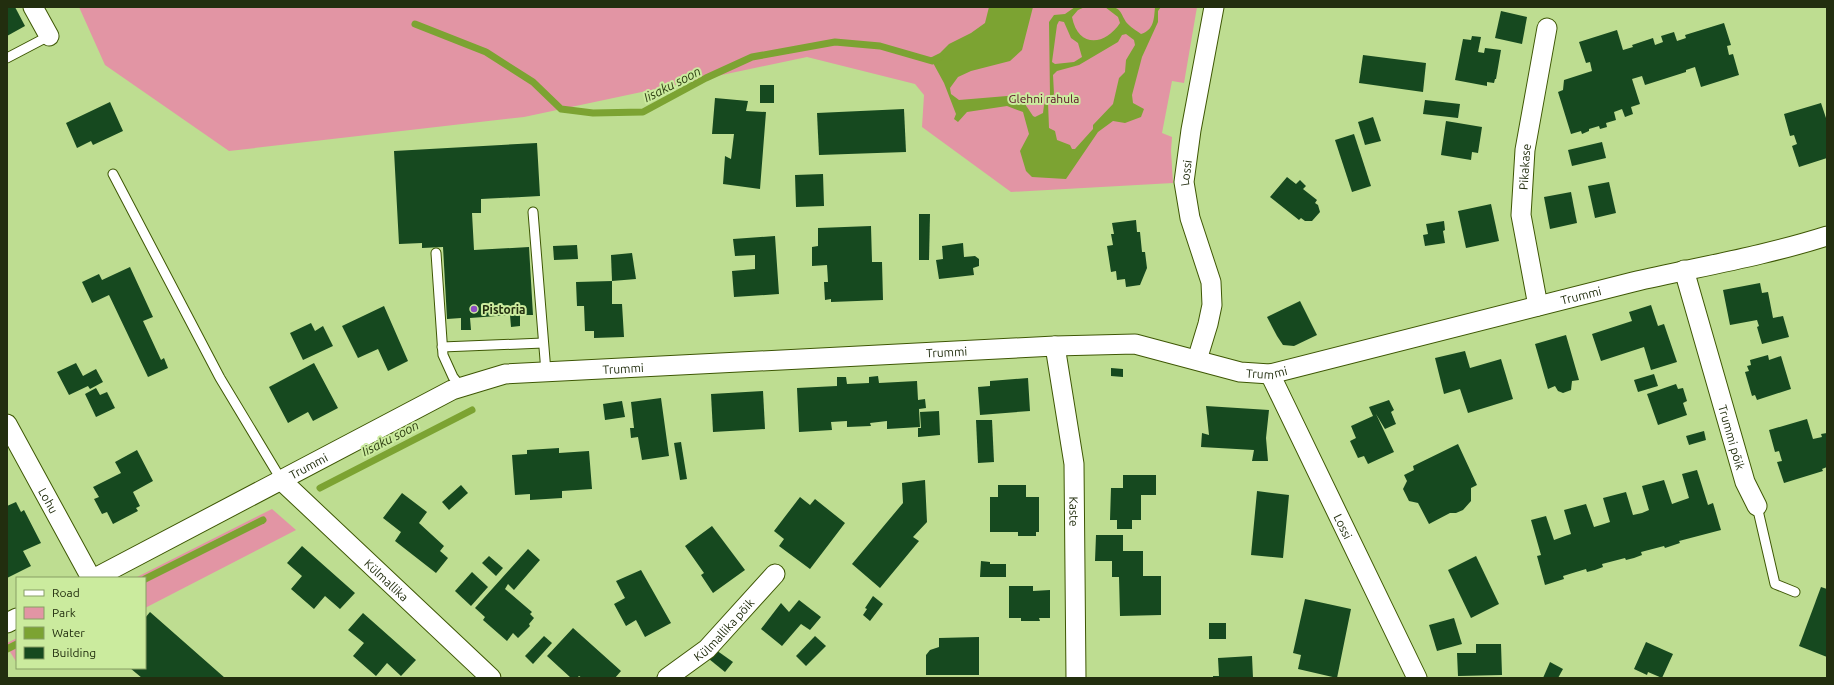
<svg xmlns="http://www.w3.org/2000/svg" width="1834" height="685" font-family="Ubuntu,sans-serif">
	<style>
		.green { fill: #e295a4 }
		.water { fill: #7ca332; fill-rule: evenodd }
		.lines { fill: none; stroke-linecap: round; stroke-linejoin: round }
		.stream { stroke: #7ca332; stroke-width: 7 }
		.building { fill: #16491f }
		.lane-casing { stroke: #3e5704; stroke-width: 11 }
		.street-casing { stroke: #3e5704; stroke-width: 21 }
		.lane { stroke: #fff; stroke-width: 9 }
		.street { stroke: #fff; stroke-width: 19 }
		.poi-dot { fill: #8f4ec3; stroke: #cbeb9e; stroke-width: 1.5 }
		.labels { text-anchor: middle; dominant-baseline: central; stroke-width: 4; stroke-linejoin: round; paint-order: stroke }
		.park-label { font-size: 12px; fill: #580e26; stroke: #cbeb9e }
		.street-label { font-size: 12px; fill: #222e0f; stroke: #cbeb9e }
		.poi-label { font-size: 12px; font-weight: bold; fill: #222e0f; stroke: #cbeb9e; text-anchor: start }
		.water-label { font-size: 13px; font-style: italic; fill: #2f4013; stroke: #cbeb9e }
	</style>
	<rect width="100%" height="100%" fill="#bedd91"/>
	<g class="green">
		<polygon points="79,7 1197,7 1184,83 1172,81 1162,133 1172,137 1171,151 1173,183 1011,192 922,127 924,95 915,84 807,57 524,117 229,151 105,65"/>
		<polygon points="272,509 296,530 145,608 145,578 135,578"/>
		<polygon points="17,638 17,663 7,647 7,643"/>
	</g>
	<path class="water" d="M989 7H1033L1022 50 1010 61 971 71 958 77 950 88 951 94 959 100 1007 96 1023 101 1033 116 1035 117 1043 113 1044 105 1050 96 1049 22 1054 15 1065 14 1075 7H1085L1078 10 1072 17C1078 48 1105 46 1120 23L1118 17 1105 7C1121 7 1119 10 1126 22 1130 27 1137 31 1141 34 1154 30 1154 19 1155 7H1161L1158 11V22L1142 57 1132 95 1133 103 1144 109 1141 117 1125 123 1113 121 1098 132 1066 179 1032 177 1026 171 1020 151 1029 134 1023 112 1007 106 967 112 958 122 954 119 956 114 944 83 932 61 949 44 971 33 985 23ZM1059 21 1064 22 1071 38 1078 43 1082 57 1074 62 1055 64 1052 62 1057 25ZM1126 34 1134 40 1135 45 1126 60 1125 72 1119 78 1113 104 1093 125V129L1075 149H1072L1070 145 1057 140 1055 131 1049 128 1048 102 1054 94 1053 75 1057 71 1079 65 1118 42 1122 35Z"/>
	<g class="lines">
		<g class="stream">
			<polyline points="415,24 486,52 533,82 561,109 593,113 643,112 706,78 752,57 835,42 880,46 932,61 940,57"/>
			<polyline points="320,488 472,410"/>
			<polyline points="145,579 263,520"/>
			<polyline points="7,649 17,644"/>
		</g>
	</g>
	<g class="building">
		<polygon points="7,7 15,7 25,26 7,36"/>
		<polygon points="1501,11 1527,17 1522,44 1495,38"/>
		<polygon points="1724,23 1731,45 1727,46 1729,55 1733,54 1739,75 1701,87 1695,67 1686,70 1686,72 1645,85 1642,76 1632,79 1640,104 1631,107 1633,114 1625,117 1622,109 1614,112 1616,120 1606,123 1607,127 1600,129 1599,126 1589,129 1589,131 1582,134 1581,131 1571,134 1558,92 1563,90 1564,80 1592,71 1590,62 1586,63 1579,42 1617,30 1623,50 1633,47 1632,45 1653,38 1655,45 1663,42 1661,36 1674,32 1677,41 1686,38 1685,35"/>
		<polygon points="1472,36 1481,37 1478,52 1484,53 1485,48 1501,50 1496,79 1495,79 1494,83 1487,82 1487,86 1455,80 1463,39 1471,40"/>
		<polygon points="1363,55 1426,63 1423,92 1359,83"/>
		<rect x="760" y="85" width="14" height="18"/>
		<polygon points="715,98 748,101 746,111 766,112 760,189 723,184 725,156 731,159 734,134 712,134"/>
		<polygon points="1425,100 1460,104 1458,118 1423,114"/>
		<polygon points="110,102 123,131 93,145 91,141 77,148 66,123"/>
		<polygon points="1821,103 1827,121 1827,158 1799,167 1792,146 1797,144 1794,135 1790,136 1784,114"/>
		<polygon points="904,109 906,152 819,155 817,113"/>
		<polygon points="1373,117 1381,141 1365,145 1358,122"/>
		<polygon points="1446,121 1482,127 1478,153 1472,152 1471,160 1441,155"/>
		<polygon points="1354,134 1371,186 1352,192 1335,140"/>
		<polygon points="1602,142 1606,158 1572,166 1568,150"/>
		<polygon points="537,143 540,196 481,199 481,213 472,213 474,250 529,247 533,315 520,315 520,326 511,327 510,315 470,318 471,330 461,330 461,318 447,319 443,247 422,248 422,243 399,244 394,151"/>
		<polygon points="823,174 824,206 796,207 795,175"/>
		<polygon points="1287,177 1296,184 1300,180 1306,186 1303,189 1317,200 1315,203 1318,205 1320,212 1312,221 1305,221 1301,218 1299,220 1270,197"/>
		<polygon points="1609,182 1616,213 1595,218 1588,186"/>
		<polygon points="1571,192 1577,223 1550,229 1544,197"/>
		<polygon points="1491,204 1499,241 1466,248 1458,211"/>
		<polygon points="919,214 930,214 929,260 919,260"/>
		<polygon points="1136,220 1137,232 1140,232 1142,252 1145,252 1147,268 1140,285 1126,287 1125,279 1117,280 1116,271 1111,272 1107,246 1113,245 1111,234 1114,234 1112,223"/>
		<polygon points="1444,221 1445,230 1443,231 1445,243 1425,246 1423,235 1428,234 1426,224"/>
		<polygon points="871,226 872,262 882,262 883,300 831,302 831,299 825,300 824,282 828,282 827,265 812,266 812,247 818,246 818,228"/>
		<polygon points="775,236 779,294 734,297 732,271 755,269 755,255 735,256 733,239"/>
		<polygon points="963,243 964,257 975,256 979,259 979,266 973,268 974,275 939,279 936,260 943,259 942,246"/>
		<polygon points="577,245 578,259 554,260 553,246"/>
		<polygon points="632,253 636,279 612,281 611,255"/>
		<polygon points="130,267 153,317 143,321 161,360 164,358 168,368 148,377 109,295 92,303 82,282 99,274 102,280"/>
		<polygon points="612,281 612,304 622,304 624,337 594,338 594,331 585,331 584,306 577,306 576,282"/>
		<polygon points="1760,283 1762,293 1768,292 1773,318 1783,316 1789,337 1762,344 1757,327 1759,326 1757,320 1730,325 1723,290"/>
		<polygon points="1300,301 1317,335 1294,346 1283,345 1277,336 1267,317"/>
		<polygon points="1651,305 1658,326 1664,324 1677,362 1651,370 1644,347 1601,361 1592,334 1632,321 1629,312"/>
		<polygon points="384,306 408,361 388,371 378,349 358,358 342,326"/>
		<polygon points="311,323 315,331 323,326 333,346 303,360 290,333"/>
		<polygon points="1566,335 1579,380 1572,381 1571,390 1563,393 1558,391 1555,386 1548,389 1535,344"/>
		<polygon points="1465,351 1470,368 1501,359 1513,399 1468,413 1460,389 1444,394 1435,358"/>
		<polygon points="1768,355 1769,360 1781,356 1791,389 1757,400 1755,395 1752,396 1745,372 1749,371 1747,366 1751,365 1750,360"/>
		<polygon points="76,363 83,376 96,369 103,382 90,389 88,386 69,395 57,372"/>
		<polygon points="314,363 338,408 313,421 308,412 288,423 269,387"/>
		<polygon points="1111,368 1123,369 1123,377 1111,376"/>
		<polygon points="1654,374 1658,386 1638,392 1634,380"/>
		<polygon points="878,376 879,383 917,381 918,400 925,399 926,408 919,409 920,427 887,429 887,421 870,423 871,426 847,427 847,421 831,422 832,430 799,432 797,388 837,386 837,377 846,377 847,384 869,383 869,377"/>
		<polygon points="1028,378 1030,411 980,415 978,387 990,386 990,381"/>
		<polygon points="1676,384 1678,389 1683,388 1687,401 1683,403 1687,415 1658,425 1647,394"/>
		<polygon points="96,388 100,395 107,392 115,408 96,417 85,394"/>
		<polygon points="763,391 765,429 713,432 711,394"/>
		<polygon points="661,398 669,456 642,460 638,437 631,438 630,428 634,428 631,402"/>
		<polygon points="1389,400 1394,410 1391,412 1396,424 1385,429 1376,414 1394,452 1368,464 1364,456 1358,458 1350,441 1356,438 1351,426 1373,416 1369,407"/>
		<polygon points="622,401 625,417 605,420 603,404"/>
		<polygon points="1206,406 1269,410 1266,438 1268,461 1252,461 1254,450 1201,447 1202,433 1209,435"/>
		<polygon points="939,411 940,435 918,437 918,428 921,428 920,412"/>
		<polygon points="1807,419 1813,439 1822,437 1821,434 1827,433 1827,467 1822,469 1823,471 1784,483 1777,462 1782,461 1779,451 1775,452 1769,430"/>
		<polygon points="976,420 992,420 994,462 978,463"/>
		<polygon points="1704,431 1706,440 1689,445 1686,436"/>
		<polygon points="681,442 687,479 680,480 674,443"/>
		<polygon points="1458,444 1477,485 1471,488 1471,501 1463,510 1456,513 1450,513 1429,524 1418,503 1409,501 1403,489 1407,481 1404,475 1414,470 1413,466"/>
		<polygon points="559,448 559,453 589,451 592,489 562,491 562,498 530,500 530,494 515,495 512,455 527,454 527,450"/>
		<polygon points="137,450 153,481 133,492 140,506 136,508 138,511 113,524 107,512 102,514 94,499 99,497 93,487 121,473 115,462"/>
		<polygon points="1697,470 1708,505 1713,503 1721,530 1679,541 1680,543 1665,548 1664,546 1641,552 1642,555 1634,558 1626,560 1625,558 1602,564 1603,567 1595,570 1587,572 1586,569 1576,572 1563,576 1564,579 1545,585 1537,556 1541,555 1531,520 1546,516 1554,540 1565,536 1571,534 1564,510 1586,504 1594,527 1604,524 1610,522 1603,498 1626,492 1633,515 1642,513 1649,510 1642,486 1664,480 1672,504 1689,498 1682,474"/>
		<polygon points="1123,475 1156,475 1156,495 1141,495 1141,520 1132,520 1132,529 1117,529 1117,520 1110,520 1111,488 1123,488"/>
		<polygon points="925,480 927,522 913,537 919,541 880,588 852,564 903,503 902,483"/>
		<polygon points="461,485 468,493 449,510 442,502"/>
		<polygon points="998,485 1026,485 1026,497 1039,497 1039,532 1036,532 1036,536 1018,536 1018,532 990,532 990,497 998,497"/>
		<polygon points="1257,491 1289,495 1283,558 1251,555"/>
		<polygon points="402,493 427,512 419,523 444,546 440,551 448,558 436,573 395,541 401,532 383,518"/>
		<polygon points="800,497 810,505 815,499 845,523 810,569 779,546 784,539 774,531"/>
		<polygon points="16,502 21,512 24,510 41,543 23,551 31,566 7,578 7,506"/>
		<polygon points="712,526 745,570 713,593 701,575 704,573 685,546"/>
		<polygon points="1096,535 1123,535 1123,551 1143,551 1143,576 1161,576 1161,615 1120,616 1119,577 1112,577 1112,561 1095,561"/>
		<polygon points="302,546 355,593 340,609 325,596 314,609 291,589 302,576 287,563"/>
		<polygon points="528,549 540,560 514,590 508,584 505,589 532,612 530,614 534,618 529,624 530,626 518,638 513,633 507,641 483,620 485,617 475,608"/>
		<polygon points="489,556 503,568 496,576 482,563"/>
		<polygon points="1476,556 1499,604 1471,618 1448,570"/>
		<polygon points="981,561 990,562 990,564 1006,564 1006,577 980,577"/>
		<polygon points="641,570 671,623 645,637 636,620 626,626 614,604 625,598 616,581"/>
		<polygon points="472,572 488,587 471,606 455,591"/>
		<polygon points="1009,586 1033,586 1033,591 1050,590 1050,618 1039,618 1040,621 1021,621 1021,618 1009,618"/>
		<polygon points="1821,587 1827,589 1827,657 1799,646"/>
		<polygon points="873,596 883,604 870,621 863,615 867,609 865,608"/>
		<polygon points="1305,599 1351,609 1337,678 1298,669 1301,655 1293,653"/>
		<polygon points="799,600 821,617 810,630 801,624 782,646 761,629 781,603 789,612"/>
		<polygon points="150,612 225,678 142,678 130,668 145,668 145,618"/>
		<polygon points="363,613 416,660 401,676 387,663 376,676 353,656 364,643 348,630"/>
		<polygon points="1454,618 1462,644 1437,651 1429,625"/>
		<rect x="1209" y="623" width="17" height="16"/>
		<polygon points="573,628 621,671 615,678 582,678 579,676 577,678 571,678 547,656"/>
		<polygon points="544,636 552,643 533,664 525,656"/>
		<polygon points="815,636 826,646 806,666 796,656"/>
		<polygon points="979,637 979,675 926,675 926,655 930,650 939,647 939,638"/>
		<polygon points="1646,642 1673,654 1662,678 1648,672 1647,675 1634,669"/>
		<polygon points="1476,644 1501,644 1502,675 1458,676 1457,653 1476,653"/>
		<polygon points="716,650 733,662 725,672 709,659"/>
		<polygon points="1252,656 1253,678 1213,678 1213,676 1219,676 1218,658"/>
		<polygon points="1550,662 1563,669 1558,678 1543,678"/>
	</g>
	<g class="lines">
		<defs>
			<g id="lane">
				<polyline points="7,58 49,36"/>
				<polyline points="113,174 220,378 282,481"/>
				<polyline points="533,212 546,372"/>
				<polyline points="436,253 443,355 453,377 461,387"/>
				<polyline points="442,347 543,343"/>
				<polyline points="1757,506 1775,584 1795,592"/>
			</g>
			<g id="street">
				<polyline points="33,7 49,36"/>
				<path id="s1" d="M1684 270 1745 482 1757 506"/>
				<path id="s2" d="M1538 306 1521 215 1525 150 1547 28"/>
				<path id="s3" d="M1055 346 1074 464 1076 678"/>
				<path id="s4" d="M1197 360 1208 324 1212 305 1211 282 1190 218 1184 182 1191 130 1214 7"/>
				<path id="s5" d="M1270 374 1417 678"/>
				<path id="s6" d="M7 424 91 578"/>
				<path id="s7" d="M282 481 491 678"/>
				<path id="s8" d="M95 578 452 390 505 374 1055 346 1135 344 1240 372 1270 374C1391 343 1512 312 1633 282 1698 267 1764 256 1827 236"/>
				<polyline points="7,623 17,618"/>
				<path id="s9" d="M667 678 707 649 775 574"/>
			</g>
		</defs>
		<use href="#lane" class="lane-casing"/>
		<use href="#street" class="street-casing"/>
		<use href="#lane" class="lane"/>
		<use href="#street" class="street"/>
	</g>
	<circle class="poi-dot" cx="474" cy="309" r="4"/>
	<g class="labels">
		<g class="park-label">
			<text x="1044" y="98">Glehni rahula</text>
		</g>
		<g class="street-label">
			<text stroke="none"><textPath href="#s2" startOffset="141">Pikakase</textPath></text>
			<text stroke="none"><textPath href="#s4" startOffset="193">Lossi</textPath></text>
			<text stroke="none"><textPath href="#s8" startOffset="1549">Trummi</textPath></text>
			<text stroke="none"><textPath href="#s8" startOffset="901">Trummi</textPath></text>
			<text stroke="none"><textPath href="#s8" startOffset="577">Trummi</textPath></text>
			<text stroke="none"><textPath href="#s8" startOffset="1225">Trummi</textPath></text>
			<text stroke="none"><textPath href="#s1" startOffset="174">Trummi põik</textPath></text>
			<text stroke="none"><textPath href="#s8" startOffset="241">Trummi</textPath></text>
			<text stroke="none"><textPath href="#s6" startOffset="87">Lohu</textPath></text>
			<text stroke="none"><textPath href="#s3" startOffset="167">Kaste</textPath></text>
			<text stroke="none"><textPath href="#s5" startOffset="169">Lossi</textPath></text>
			<text stroke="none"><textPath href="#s7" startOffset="144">Külmallika</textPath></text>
			<text stroke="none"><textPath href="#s9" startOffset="75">Külmallika põik</textPath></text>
		</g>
		<g class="poi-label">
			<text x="482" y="309">Pistoria</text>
		</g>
		<g class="water-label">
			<text transform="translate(672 84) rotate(-27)">Iisaku soon</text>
			<text transform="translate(390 438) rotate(-27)">Iisaku soon</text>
		</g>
	</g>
	<rect width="1834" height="685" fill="none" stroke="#222e0f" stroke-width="16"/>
	<rect x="16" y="577" width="130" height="92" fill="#cbeb9e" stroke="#879f65"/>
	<rect x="24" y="590" width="20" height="6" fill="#ffffff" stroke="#879f65"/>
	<text x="52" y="597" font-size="12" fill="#222e0f">Road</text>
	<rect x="24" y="607" width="20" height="12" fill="#e295a4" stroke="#879f65"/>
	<text x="52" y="617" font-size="12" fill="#222e0f">Park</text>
	<rect x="24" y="627" width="20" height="12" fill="#7ca332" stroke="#879f65"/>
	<text x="52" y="637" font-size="12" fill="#222e0f">Water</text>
	<rect x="24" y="647" width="20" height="12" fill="#16491f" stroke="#879f65"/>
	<text x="52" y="657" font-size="12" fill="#222e0f">Building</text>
</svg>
